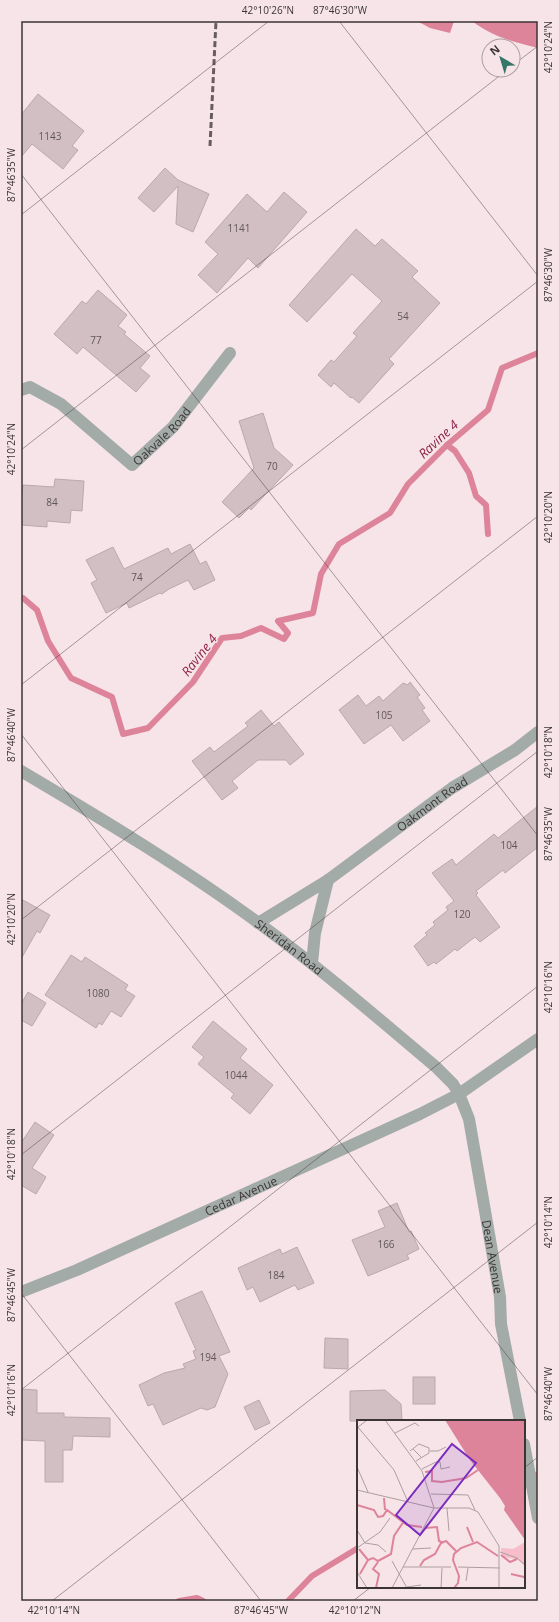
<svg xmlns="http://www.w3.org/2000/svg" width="559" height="1622" font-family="'Open Sans',sans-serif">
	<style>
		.water { fill: #dd849b }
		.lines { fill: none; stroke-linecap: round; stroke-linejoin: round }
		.stream { stroke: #dd849b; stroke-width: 6 }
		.building { fill: #d2bfc3; stroke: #baa8ac }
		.minor { stroke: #a3aba8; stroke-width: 12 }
		.rail { stroke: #675d5f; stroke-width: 3; stroke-dasharray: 6 3; stroke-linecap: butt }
		.ticks { fill: none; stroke: #3b3435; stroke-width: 1; stroke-opacity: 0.45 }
		.labels { text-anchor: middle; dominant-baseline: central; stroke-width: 3; stroke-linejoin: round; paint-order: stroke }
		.number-label { font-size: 10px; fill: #615758 }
		.street-label { font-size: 12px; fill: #3b3435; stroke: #f7e4e8 }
		.water-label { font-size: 13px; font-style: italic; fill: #8d254a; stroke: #f7e4e8 }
		.inset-river { fill: none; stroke: #dd849b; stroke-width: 2 }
		.inset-road { fill: none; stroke: #ac9ea0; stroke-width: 1 }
		.view { fill: #7b2cbf; fill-opacity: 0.15; stroke: #7b2cbf; stroke-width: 2 }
		.inset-edge { fill: none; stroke: #3b3435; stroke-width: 2 }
		.neatline { fill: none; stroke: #3b3435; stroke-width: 1.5 }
		.ticks-label { font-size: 10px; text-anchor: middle; fill: #3b3435 }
	</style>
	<rect width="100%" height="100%" fill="#f7e4e8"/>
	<g class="water">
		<polygon points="417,21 454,21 450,33 430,28"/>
		<path d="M472 21H538V48C513 42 493 37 472 21Z"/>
	</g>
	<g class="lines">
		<g class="stream">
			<polyline points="447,445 455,451 469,473 476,496 486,505 488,534"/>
			<polyline points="21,598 23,598 37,610 48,641 71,678 112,697 123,734 148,728 193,682 222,638 241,636 261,628 284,639 288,633 278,621 313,613 321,574 339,544 390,513 408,484 447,445 488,410 502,368 538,353"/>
			<polyline points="524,1483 538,1474"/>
			<polyline points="179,1601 197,1598 203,1601"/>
			<polyline points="288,1601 312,1576 358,1548"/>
		</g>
	</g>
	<g class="building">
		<polygon points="38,94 84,131 72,146 78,150 63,169 32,144 21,157 21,115"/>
		<polygon points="165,168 178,180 209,194 193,232 176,224 178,186 154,212 138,198"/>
		<polygon points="284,192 307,212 258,268 248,258 217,293 198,275 218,254 205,242 247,194 267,212"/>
		<polygon points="356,229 375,246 382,239 418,271 412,277 440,303 389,359 394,364 359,403 352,397 351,398 334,383 331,387 318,375 331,360 334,362 357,336 353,333 382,301 352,274 307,322 289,305"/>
		<polygon points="98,290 127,315 118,326 126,332 124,334 150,356 140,368 150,376 136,392 83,347 77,354 54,334 82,301 86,304"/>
		<polygon points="263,413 274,448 293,465 251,510 249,508 239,518 222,502 254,468 239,421"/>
		<polygon points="55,479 84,481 82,511 71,510 70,523 47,521 47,527 21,525 21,492 22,493 23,485 54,487"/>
		<polygon points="190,544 200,564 206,561 215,580 194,590 188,580 169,589 162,594 160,593 129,608 127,603 106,613 91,583 97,580 86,560 113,547 124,569 168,548 171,554"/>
		<polygon points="410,682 420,695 417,697 425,708 422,710 430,721 403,741 391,725 364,744 339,710 358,695 366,706 379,696 383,701 403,683 408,685"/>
		<polygon points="261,710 274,726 279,722 304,754 290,765 286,760 258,760 232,781 238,788 222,800 192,761 210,747 214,752 248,726 245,723"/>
		<polygon points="538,806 538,847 505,873 503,870 476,891 478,893 476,895 500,927 480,942 475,937 457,951 455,949 436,964 434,962 428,966 414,946 427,935 425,933 435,925 433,922 448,910 446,907 454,901 432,873 452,859 456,865 494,834 498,838"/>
		<polygon points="21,899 50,915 40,933 37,931 21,959"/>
		<polygon points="71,955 82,962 85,957 128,985 125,990 135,996 121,1017 111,1011 102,1025 99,1023 96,1028 45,995"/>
		<polygon points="28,992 46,1003 32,1026 21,1020 21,1004"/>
		<polygon points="213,1021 247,1049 240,1058 273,1085 250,1114 231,1098 234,1094 198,1064 204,1057 192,1047"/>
		<polygon points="35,1122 54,1135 32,1168 46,1177 36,1194 21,1185 21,1143"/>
		<polygon points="397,1203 409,1232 411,1231 419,1249 407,1255 409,1259 368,1276 352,1240 385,1227 378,1211"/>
		<polygon points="297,1247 314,1283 298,1290 295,1285 260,1302 253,1287 247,1290 238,1268 280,1249 282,1254"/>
		<polygon points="202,1291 230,1352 219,1356 228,1374 215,1407 207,1410 201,1408 163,1425 153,1404 148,1406 139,1385 164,1373 185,1368 183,1364 196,1359 193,1351 196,1350 175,1303"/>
		<polygon points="325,1338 348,1339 348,1369 324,1368"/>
		<rect x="413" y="1377" width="22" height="27"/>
		<polygon points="21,1389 37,1390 37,1413 64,1413 64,1417 110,1418 110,1437 73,1436 72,1450 63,1450 63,1482 45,1482 45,1441 21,1440"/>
		<polygon points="385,1390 401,1404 402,1421 350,1421 350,1391"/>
		<polygon points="259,1400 270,1423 255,1430 244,1407"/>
	</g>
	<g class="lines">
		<g class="minor">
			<path id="s1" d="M21 390 30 387 61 404 132 465 173 427 230 353"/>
			<path id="s2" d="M21 771C102 819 184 868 260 924 321 969 378 1018 436 1067L453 1084 459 1094 469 1119 500 1297 501 1324 520 1421"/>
			<path id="s3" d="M258 923 328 880 452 788 515 750 538 732"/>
			<polyline points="312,963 315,933 328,880"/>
			<path id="s4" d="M21 1292 77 1270 420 1114 459 1094 538 1039"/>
			<polyline points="524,1444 538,1518"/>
		</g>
		<polyline class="rail" points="210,146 216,21"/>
	</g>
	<path class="ticks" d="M339 21 538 276M513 65 538 46M21 174 538 836M21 215 269 21M21 450 507 70M21 685 538 281M21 734 538 1395M21 920 538 516M21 1155 538 751M21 1293 261 1601M21 1390 538 986M524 1468 538 1457M52 1601 538 1222M353 1601 371 1587"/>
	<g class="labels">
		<g class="number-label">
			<text x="50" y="136">1143</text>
			<text x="239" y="228">1141</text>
			<text x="403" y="316">54</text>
			<text x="96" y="340">77</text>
			<text x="272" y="466">70</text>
			<text x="52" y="502">84</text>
			<text x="137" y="577">74</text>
			<text x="384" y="715">105</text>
			<text x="509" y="845">104</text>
			<text x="462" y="914">120</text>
			<text x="98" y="993">1080</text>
			<text x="236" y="1075">1044</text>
			<text x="386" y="1244">166</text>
			<text x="276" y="1275">184</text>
			<text x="208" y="1357">194</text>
		</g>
		<g class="street-label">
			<text stroke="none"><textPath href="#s1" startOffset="180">Oakvale Road</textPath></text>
			<text stroke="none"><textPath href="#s3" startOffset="211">Oakmont Road</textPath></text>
			<text stroke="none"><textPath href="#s2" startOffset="321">Sheridan Road</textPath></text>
			<text stroke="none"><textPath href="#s4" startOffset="240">Cedar Avenue</textPath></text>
			<text stroke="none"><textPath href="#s2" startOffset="713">Dean Avenue</textPath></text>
		</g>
		<g class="water-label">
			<text transform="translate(438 439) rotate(-43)">Ravine 4</text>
			<text transform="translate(199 655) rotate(-52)">Ravine 4</text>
		</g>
	</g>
	<g transform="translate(357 1420)">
		<rect width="168" height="168" fill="#f7e4e8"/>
		<path d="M168 122V146L160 139 145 137 144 128 156 129Z" fill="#f7bdca"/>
		<path d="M88 0H168V120L147 90 148 86 143 78 113 40Z" fill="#dd849b"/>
		<path class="inset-river" d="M68 52 75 51V61L85 62 109 58 121 50M27 78 28 90M0 85 17 90 21 97 26 96 30 90 50 105 65 107M110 107 116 122M68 108 80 107 82 121 86 123M2 129 11 140M144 135 153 142 160 139M63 146 67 140 78 134 84 123 89 121 99 131M3 154 11 140 16 138 21 141 34 134 37 116 47 101M154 154 167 157M19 168 22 154 16 149 21 142M97 168 101 163 102 156 96 140 97 134 104 128 120 122 141 136"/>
		<path class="inset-road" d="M28 0 65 51 77 88M0 6 37 50 51 82M0 8 10 0M38 13 58 3 62 6M56 29 65 38M53 31 62 24 72 28V33L59 41M73 31H81L89 27M0 47 11 72M65 49 79 42H83L84 49 93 47M0 70 77 88H112L121 92 142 126V168M74 74 111 75 118 90M90 88 92 111M0 110 8 123 21 125 29 132M0 128 23 112 33 98M56 129 74 128M143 132 160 138 168 145M35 141 50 168M46 147H94M101 147 143 148M0 152 10 168M109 161 111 148M50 167 64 165M35 168 77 88M84 168 85 148"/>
		<path class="view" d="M95 24 119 43 63 115 39 95Z"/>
		<rect width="168" height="168" class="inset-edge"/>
	</g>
	<rect width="559" height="1622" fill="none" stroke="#f7e4e8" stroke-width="44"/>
	<g transform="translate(501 58) rotate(322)"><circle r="19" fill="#f7e4e8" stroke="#ac9ea0"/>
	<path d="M0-3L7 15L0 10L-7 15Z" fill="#367666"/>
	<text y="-6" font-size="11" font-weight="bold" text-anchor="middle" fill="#3b3435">N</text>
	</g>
	<rect x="22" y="22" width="515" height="1578" class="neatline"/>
	<g class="ticks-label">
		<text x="268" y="14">42°10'26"N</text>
		<text x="340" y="14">87°46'30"W</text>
		<text transform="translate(548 47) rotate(-90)" y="4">42°10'24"N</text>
		<text transform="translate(11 175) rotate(-90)" y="4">87°46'35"W</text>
		<text transform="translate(548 275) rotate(-90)" y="4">87°46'30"W</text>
		<text transform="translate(11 449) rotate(-90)" y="4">42°10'24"N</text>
		<text transform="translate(548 517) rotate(-90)" y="4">42°10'20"N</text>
		<text transform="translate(11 735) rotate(-90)" y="4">87°46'40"W</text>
		<text transform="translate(548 752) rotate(-90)" y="4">42°10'18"N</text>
		<text transform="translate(548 834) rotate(-90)" y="4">87°46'35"W</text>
		<text transform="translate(11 919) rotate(-90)" y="4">42°10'20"N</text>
		<text transform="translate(548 987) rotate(-90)" y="4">42°10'16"N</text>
		<text transform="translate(11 1154) rotate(-90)" y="4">42°10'18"N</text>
		<text transform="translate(548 1222) rotate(-90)" y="4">42°10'14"N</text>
		<text transform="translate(11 1295) rotate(-90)" y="4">87°46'45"W</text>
		<text transform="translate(11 1390) rotate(-90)" y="4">42°10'16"N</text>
		<text transform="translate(548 1394) rotate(-90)" y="4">87°46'40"W</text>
		<text x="54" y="1614">42°10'14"N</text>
		<text x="261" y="1614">87°46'45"W</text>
		<text x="355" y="1614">42°10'12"N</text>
	</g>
</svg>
